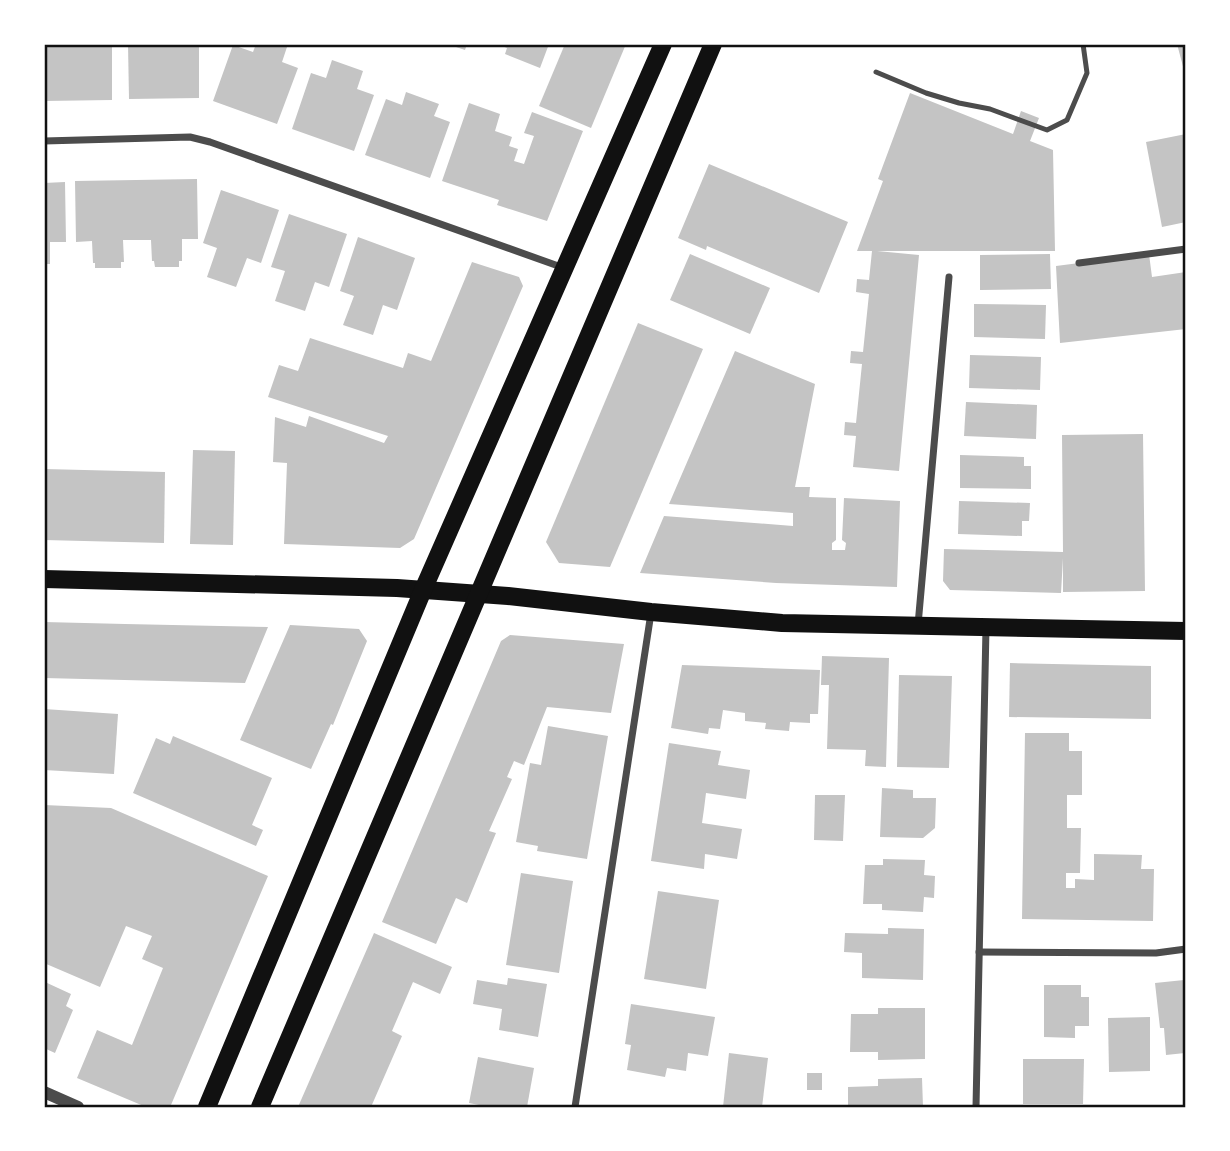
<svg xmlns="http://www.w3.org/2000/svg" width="1230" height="1151" font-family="'Fira Sans Condensed',sans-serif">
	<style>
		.building { fill: #c4c4c4 }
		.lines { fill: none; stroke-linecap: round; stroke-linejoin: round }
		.service { stroke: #4c4c4c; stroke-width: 5 }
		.minor { stroke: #4c4c4c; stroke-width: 7 }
		.tertiary { stroke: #4c4c4c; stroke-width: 12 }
		.primary { stroke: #111; stroke-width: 18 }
		.neatline { fill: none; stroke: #111; stroke-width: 2.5 }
	</style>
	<rect width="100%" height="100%" fill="#fff"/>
	<g class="building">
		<polygon points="44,44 112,44 112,100 44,101"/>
		<polygon points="128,44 199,44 199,98 129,99"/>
		<polygon points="256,44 288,44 282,62 298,68 277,124 213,101 233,45 253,52"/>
		<polygon points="447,44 467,44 465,50"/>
		<polygon points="497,44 549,44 540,68 505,54 507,48"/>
		<polygon points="565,44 626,44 591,128 539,106"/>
		<polygon points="1177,44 1186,44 1186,74 1185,74"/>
		<polygon points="332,60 363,71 357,89 374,95 354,151 292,129 311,73 326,78"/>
		<polygon points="406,92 439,104 434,116 450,122 430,178 365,155 386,99 402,105"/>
		<polygon points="910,93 1013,134 1021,111 1039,118 1030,141 1053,150 1055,251 877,251 919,255 899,471 853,467 856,436 844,435 845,422 856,423 862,364 850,363 851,351 863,352 869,294 856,292 857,279 869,280 872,251 857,251 883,181 878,179"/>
		<polygon points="469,103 500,114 495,131 512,137 509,146 518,149 514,161 524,164 534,136 524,133 532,112 583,131 547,221 497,205 499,200 442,181"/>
		<polygon points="1186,134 1186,222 1162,227 1146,142"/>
		<polygon points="709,164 848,222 819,293 707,246 706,250 678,238"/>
		<polygon points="197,179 198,239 182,239 182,261 179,261 179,267 155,267 154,261 152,261 151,240 123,240 124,262 121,262 121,268 95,268 95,263 93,263 92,241 76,242 75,181"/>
		<polygon points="65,182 66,242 50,242 50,264 47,264 47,271 44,271 44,183"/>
		<polygon points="221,190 279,210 261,263 247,258 236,287 207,277 217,248 203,243"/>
		<polygon points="289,214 347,234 329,287 315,282 305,311 275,301 285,271 271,267"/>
		<polygon points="358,237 415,258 397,310 383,305 373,335 343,325 354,296 340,291"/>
		<polygon points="690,254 770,288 750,334 670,300"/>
		<polygon points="1050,254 1051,289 980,290 980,255"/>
		<polygon points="1149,254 1152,277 1186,272 1186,329 1060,343 1056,266"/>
		<polygon points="472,262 519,277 523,286 414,539 400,548 284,544 287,463 273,462 275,417 306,427 309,416 384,443 388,436 268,397 279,365 298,371 310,338 403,368 408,353 431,361"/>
		<polygon points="974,304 1046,305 1045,339 974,337"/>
		<polygon points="638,323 703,349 610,567 559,563 546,542"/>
		<polygon points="735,351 815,384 795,487 810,487 809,497 836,498 836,540 832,543 832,550 845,550 846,543 842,540 844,498 900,501 897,587 776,583 640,573 664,516 793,526 793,513 669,504"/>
		<polygon points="970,355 1041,357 1040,390 969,388"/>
		<polygon points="966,402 1037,405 1036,439 964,436"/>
		<polygon points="1143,434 1145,591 1063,592 1063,558 1061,593 950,590 943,581 944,549 1063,552 1062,435"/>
		<polygon points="193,450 235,451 233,545 190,544"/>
		<polygon points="960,455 1024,457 1024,466 1031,466 1031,489 960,488"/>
		<polygon points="44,469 165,472 164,543 44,540"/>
		<polygon points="959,501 1030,503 1029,521 1022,521 1022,536 958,534"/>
		<polygon points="44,622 125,624 268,627 245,683 44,678"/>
		<polygon points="290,625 359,629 367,641 333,725 331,724 311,769 240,740"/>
		<polygon points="510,635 624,644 611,713 547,707 524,765 514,761 507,777 512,779 489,831 496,833 467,903 456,898 436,944 382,922 501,641"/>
		<polygon points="822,656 889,658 886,767 865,766 866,750 827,749 829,685 821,685"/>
		<polygon points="1010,663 1151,666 1151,719 1009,717"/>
		<polygon points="682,665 820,670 818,714 810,714 810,723 790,722 789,731 765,729 766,723 745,721 745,713 723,710 720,729 709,728 708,734 671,728"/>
		<polygon points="899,675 952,676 949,768 897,767"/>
		<polygon points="44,709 118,714 114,774 44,770"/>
		<polygon points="548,726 608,736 587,859 537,851 538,846 516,842 530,763 541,765"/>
		<polygon points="1025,733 1069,733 1069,751 1082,751 1082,795 1067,795 1067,828 1081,828 1080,873 1066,873 1066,888 1075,888 1075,879 1094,880 1094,854 1142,855 1141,869 1154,869 1153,921 1022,919"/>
		<polygon points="173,736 272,778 252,825 263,830 256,846 133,793 156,738 170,744"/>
		<polygon points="669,743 721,751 718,765 750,770 746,799 706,793 704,809 702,823 742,829 737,859 705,854 704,869 651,861"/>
		<polygon points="882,788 913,790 913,798 936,798 935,828 923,838 880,837"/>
		<polygon points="815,795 845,795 843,841 814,840"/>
		<polygon points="44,805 111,808 268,876 171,1105 166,1107 146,1107 77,1078 97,1030 132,1045 163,968 142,959 152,936 126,926 100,987 44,963"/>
		<polygon points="883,859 925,860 924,875 935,876 934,898 924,897 923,912 882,910 882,904 863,904 865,865 883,865"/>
		<polygon points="521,873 573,881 559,973 506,965"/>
		<polygon points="658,891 719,900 706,989 644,979"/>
		<polygon points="888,928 924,929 923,980 862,978 862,953 844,952 845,933 888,934"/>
		<polygon points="374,933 452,967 440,994 413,982 392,1031 402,1036 371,1107 298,1107"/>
		<polygon points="508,978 547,984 538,1037 499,1030 502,1009 473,1004 477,980 507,985"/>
		<polygon points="1184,980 1186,1003 1185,1053 1166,1055 1164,1028 1160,1028 1155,983"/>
		<polygon points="45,982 71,994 66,1006 73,1010 55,1053 44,1048"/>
		<polygon points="1044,985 1081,985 1081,997 1089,997 1089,1026 1075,1026 1075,1038 1044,1037"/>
		<polygon points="631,1004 715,1017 708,1056 688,1053 686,1071 667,1068 665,1077 627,1070 631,1045 625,1044"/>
		<polygon points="878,1008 925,1008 925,1059 878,1060 878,1052 850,1052 851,1014 878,1014"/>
		<polygon points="1150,1017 1150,1071 1109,1072 1108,1018"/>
		<polygon points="729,1053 768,1058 762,1107 723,1107"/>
		<polygon points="478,1057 534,1068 527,1107 489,1107 469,1103"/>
		<polygon points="1023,1059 1084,1059 1083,1104 1023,1104"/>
		<rect x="807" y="1073" width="15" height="17"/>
		<polygon points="922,1078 923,1107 848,1107 848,1087 878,1086 878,1079"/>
	</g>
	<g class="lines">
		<polyline class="service" points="876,72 926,93 959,103 990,109 1047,130 1067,120 1087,73 1083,44"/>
		<g class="minor">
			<polyline points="44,141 190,137 210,142 564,268"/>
			<polyline points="1079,263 1186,249"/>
			<polyline points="918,625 949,277"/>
			<polyline points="979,952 1156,953 1186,949"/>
			<polyline points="575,1107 651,613"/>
			<polyline points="976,1107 986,628"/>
		</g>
		<polyline class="tertiary" points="44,1092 78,1107"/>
		<g class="primary">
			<polyline points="44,579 397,588 508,596 651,612 782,623 1186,631"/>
			<polyline points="207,1107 423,590 663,44"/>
			<polyline points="260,1107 713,44"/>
		</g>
	</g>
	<rect width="1230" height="1151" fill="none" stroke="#ffffff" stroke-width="91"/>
	<rect x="46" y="46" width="1138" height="1060" class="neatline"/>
</svg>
